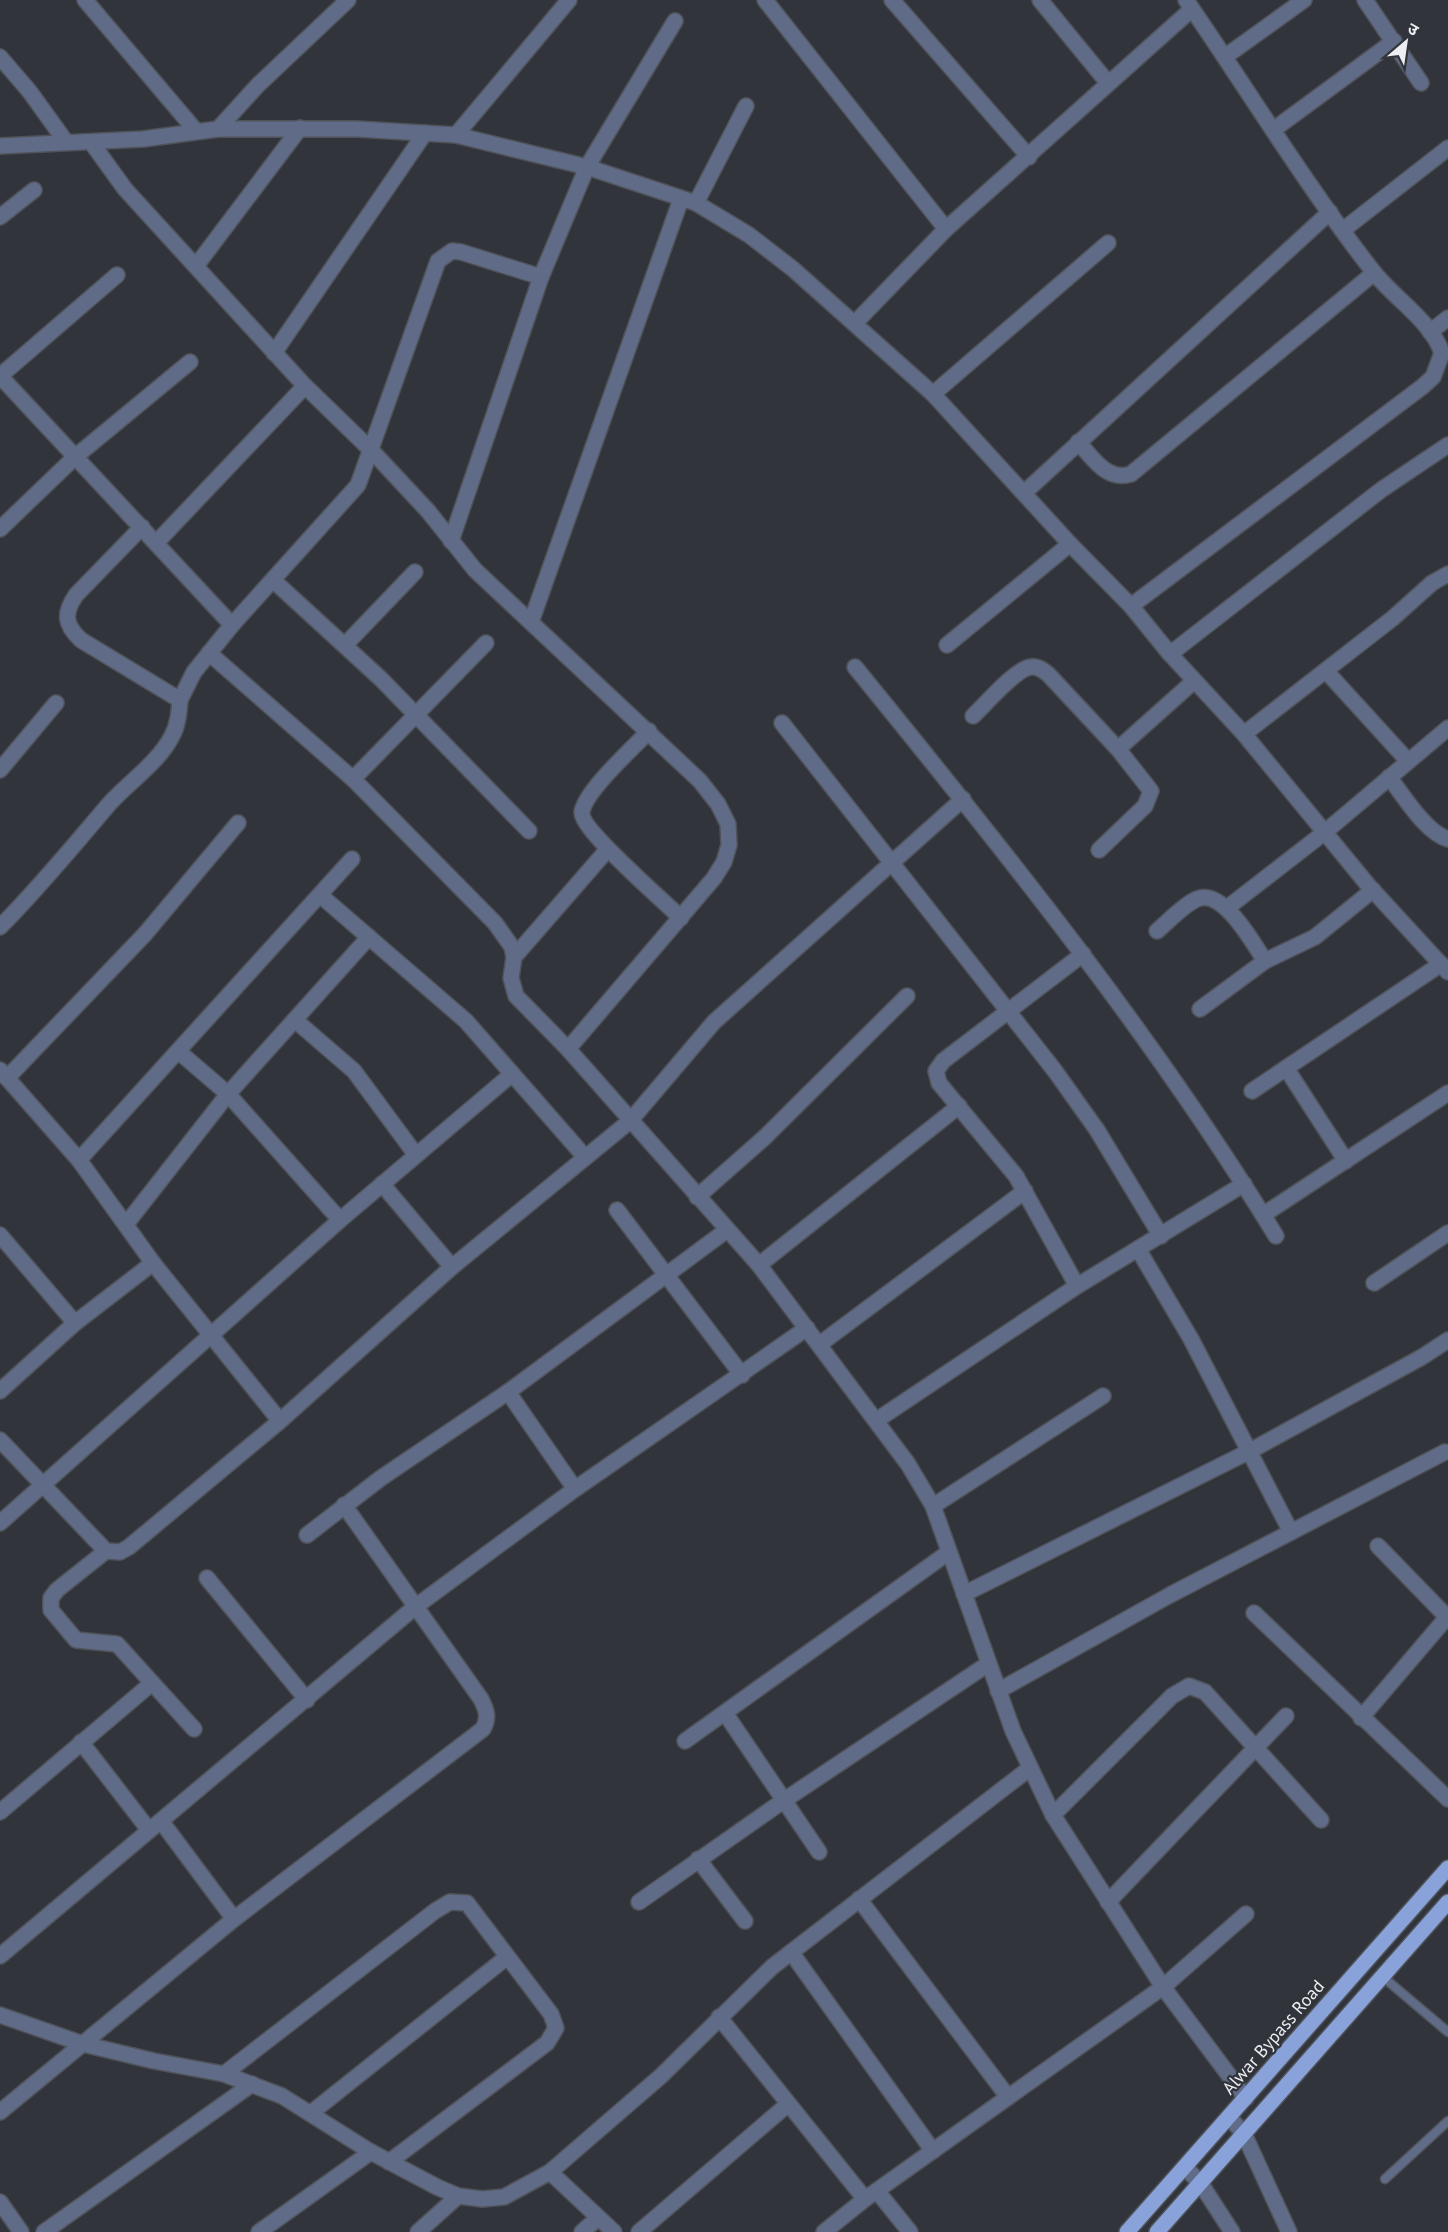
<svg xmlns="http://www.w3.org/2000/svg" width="1448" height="2232" font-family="'PT Sans','Noto Sans Devanagari',sans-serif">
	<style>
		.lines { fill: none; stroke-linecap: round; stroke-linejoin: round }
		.service-casing { stroke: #4f5258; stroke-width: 11 }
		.minor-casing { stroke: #4f5258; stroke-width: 18 }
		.tertiary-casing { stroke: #4f5258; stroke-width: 18 }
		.primary-casing { stroke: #4f5258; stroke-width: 18 }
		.service { stroke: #606c87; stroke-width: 8 }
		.minor { stroke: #606c87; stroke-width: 15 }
		.tertiary { stroke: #606c87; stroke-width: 15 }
		.primary { stroke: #89a2d9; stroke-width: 15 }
		.labels { text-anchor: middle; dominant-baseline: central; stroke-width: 4.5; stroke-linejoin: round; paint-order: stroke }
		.street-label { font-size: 18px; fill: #eceef3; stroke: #31343b }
	</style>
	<rect width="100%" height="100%" fill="#31343b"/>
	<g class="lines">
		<defs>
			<g id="service">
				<polyline points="1383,1977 1448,2032"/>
				<polyline points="1385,2179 1448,2121"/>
			</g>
			<g id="minor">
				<polyline points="85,0 196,131"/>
				<polyline points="765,0 946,229"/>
				<polyline points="892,0 1029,157"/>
				<polyline points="1040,0 1108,83"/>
				<polyline points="1365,0 1421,83"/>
				<polyline points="1226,56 1304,0"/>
				<polyline points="0,57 30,92 66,142"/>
				<polyline points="218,129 258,85 348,0"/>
				<polyline points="1273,130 1394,41"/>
				<polyline points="456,135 569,0"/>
				<polyline points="91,142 125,189 305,386 372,451 428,511 475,570 700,781 718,804 728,824 729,845 724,862 714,878 568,1049"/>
				<polyline points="0,146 143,139 218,129 357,129 456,135 587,167 696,203 749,235 793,269 933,394 1070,544 1131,606 1170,654 1244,734 1368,885 1448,972"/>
				<polyline points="696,203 746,106"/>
				<polyline points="0,217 34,190"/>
				<polyline points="1343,230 1448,148"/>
				<polyline points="196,266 300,128"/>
				<polyline points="855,323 946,229 1192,9"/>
				<polyline points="1430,332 1448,318"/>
				<polyline points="274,353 425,133"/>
				<polyline points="0,376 232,625"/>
				<polyline points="0,376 117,275"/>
				<polyline points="933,394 1108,243"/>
				<path d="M1078 442C1093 458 1107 482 1131 474L1374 273"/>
				<polyline points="1025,492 1330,212"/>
				<path d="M142 527 76 595C63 614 65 625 81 640L180 700 194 672 232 625 358 485 438 261 452 251 461 252 541 277"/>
				<polyline points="0,529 75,457 190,362"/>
				<polyline points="451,541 541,277 587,167 675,21"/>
				<polyline points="157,542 305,386"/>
				<polyline points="274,581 381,679 529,831"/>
				<path d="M1131 606 1422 387 1433 377 1442 353C1431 320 1393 298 1372 270 1305 184 1248 90 1186 0"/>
				<polyline points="531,622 681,199"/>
				<polyline points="345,645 415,572"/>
				<polyline points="947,645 1070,544"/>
				<polyline points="209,653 353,779 495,923 512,947 514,957 511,978 516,996 568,1049 759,1265 908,1464 933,1506 1013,1731 1053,1815 1163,1987 1246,2098"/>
				<polyline points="1170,654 1381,490 1448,445"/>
				<path d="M855 667C1004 850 1152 1034 1276 1236"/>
				<polyline points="1326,671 1408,761"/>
				<path d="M973 716C985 705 1016 668 1031 667 1038 666 1043 670 1048 674L1118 749 1151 791 1145 806 1099 850"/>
				<polyline points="782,723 1055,1071 1097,1130 1161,1236"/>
				<path d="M649 731C633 748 585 791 582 812 580 829 665 902 681 918"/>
				<polyline points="1244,734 1393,618 1432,583 1448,574"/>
				<polyline points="1118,749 1194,681"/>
				<polyline points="0,770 56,703"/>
				<path d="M1389 777C1403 795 1426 833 1448 839"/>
				<polyline points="353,779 486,643"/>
				<polyline points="320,895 466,1021 585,1157"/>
				<polyline points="1227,908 1325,832 1448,728"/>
				<path d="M0 927C39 888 74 845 110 803 130 781 158 763 172 736 178 725 179 713 180 700"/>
				<path d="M1157 931C1169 921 1183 905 1197 899 1223 888 1253 943 1265 961"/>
				<polyline points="514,957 608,849"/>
				<polyline points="1200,1009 1265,961 1315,937 1373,890"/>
				<polyline points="295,1020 354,1071 416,1155"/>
				<polyline points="178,1051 228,1094 340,1220"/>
				<polyline points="1286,1068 1346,1161"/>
				<polyline points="0,1070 79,1160 153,1263 280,1421"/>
				<polyline points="7,1078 145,934 238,823"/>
				<polyline points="1252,1091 1441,964"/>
				<polyline points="79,1160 352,859"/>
				<polyline points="382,1184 452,1267"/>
				<polyline points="697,1197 764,1138 907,996"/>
				<polyline points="617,1210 742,1375"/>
				<polyline points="1263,1215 1448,1093"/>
				<polyline points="127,1223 228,1094 369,937"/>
				<polyline points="0,1235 75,1323"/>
				<polyline points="1138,1249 1191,1339 1291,1532"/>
				<polyline points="759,1265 959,1106"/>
				<polyline points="1374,1283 1448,1233"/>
				<polyline points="1077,1286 1016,1176 939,1083 936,1071 943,1061 1083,954"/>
				<polyline points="820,1344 1025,1191"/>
				<polyline points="0,1391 75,1323 153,1263"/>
				<polyline points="508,1392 575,1489"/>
				<polyline points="877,1420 1077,1286 1244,1184"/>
				<polyline points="0,1440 106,1551 120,1552 129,1547 280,1421 452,1267 630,1121 714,1022 963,799"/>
				<polyline points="933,1506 1103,1396"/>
				<polyline points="0,1523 340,1220 512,1074"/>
				<polyline points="307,1535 381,1478 508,1392 727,1230"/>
				<polyline points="1378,1546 1447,1617"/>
				<polyline points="106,1551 57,1590 51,1598 51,1610 76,1640 117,1644 194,1729"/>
				<polyline points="207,1578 307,1700"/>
				<polyline points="964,1594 1250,1451 1422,1357 1448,1340"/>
				<polyline points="1254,1613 1448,1799"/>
				<polyline points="998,1691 1170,1595 1445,1452"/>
				<polyline points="725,1713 819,1852"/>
				<polyline points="1361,1718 1448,1616"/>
				<polyline points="685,1741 949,1552"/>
				<polyline points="81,1742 149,1830"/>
				<polyline points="0,1812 152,1683"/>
				<polyline points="1053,1815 1172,1696 1189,1686 1205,1692 1321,1820"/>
				<polyline points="161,1821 234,1919"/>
				<polyline points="698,1859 745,1921"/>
				<polyline points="859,1899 1008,2097"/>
				<polyline points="639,1902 783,1801 988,1664"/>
				<polyline points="1108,1902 1286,1716"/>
				<polyline points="791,1952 933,2151"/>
				<polyline points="0,1956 415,1607 575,1489 807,1328"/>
				<polyline points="0,2015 83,2044 154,2061 224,2074 282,2096 371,2152 437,2187 458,2196 482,2199 504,2197 550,2172 661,2076 772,1967 1030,1768"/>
				<polyline points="719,2017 865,2199"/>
				<polyline points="224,2074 435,1911 450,1902 467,1903 551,2014 556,2028 547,2043 389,2162"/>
				<path d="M0 2112 234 1919 483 1729C489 1718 487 1711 481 1699L344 1505"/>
				<polyline points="311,2113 507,1957"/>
				<polyline points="1229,2117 1244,2134 1289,2232"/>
				<polyline points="550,2172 614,2232"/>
				<polyline points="877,2191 910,2232"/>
				<polyline points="0,2202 21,2232"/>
				<polyline points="44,2232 252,2084"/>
				<polyline points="259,2232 371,2152"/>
				<polyline points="418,2232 458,2196"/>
				<polyline points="582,2232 598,2218"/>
				<polyline points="639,2232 787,2105"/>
				<polyline points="824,2232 865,2199 1163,1987 1246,1914"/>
			</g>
			<polyline id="tertiary" points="1185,2167 1201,2184 1232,2232"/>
			<g id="primary">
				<polyline points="1127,2232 1448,1868"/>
				<polyline points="1157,2232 1448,1902"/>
			</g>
		</defs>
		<use href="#service" class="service-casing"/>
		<use href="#minor" class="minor-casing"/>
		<use href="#tertiary" class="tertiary-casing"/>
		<use href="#primary" class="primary-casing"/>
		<use href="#service" class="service"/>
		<use href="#minor" class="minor"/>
		<use href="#tertiary" class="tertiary"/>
		<use href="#primary" class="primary"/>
	</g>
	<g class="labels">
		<g class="street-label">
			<text transform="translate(1273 2037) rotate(-49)">Alwar Bypass Road</text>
		</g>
	</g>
	<g transform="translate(1406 42) rotate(29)" stroke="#31343b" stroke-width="4.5" paint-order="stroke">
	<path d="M0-4.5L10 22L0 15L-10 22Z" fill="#eceef3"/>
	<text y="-9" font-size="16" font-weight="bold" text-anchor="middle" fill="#eceef3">उ</text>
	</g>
</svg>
